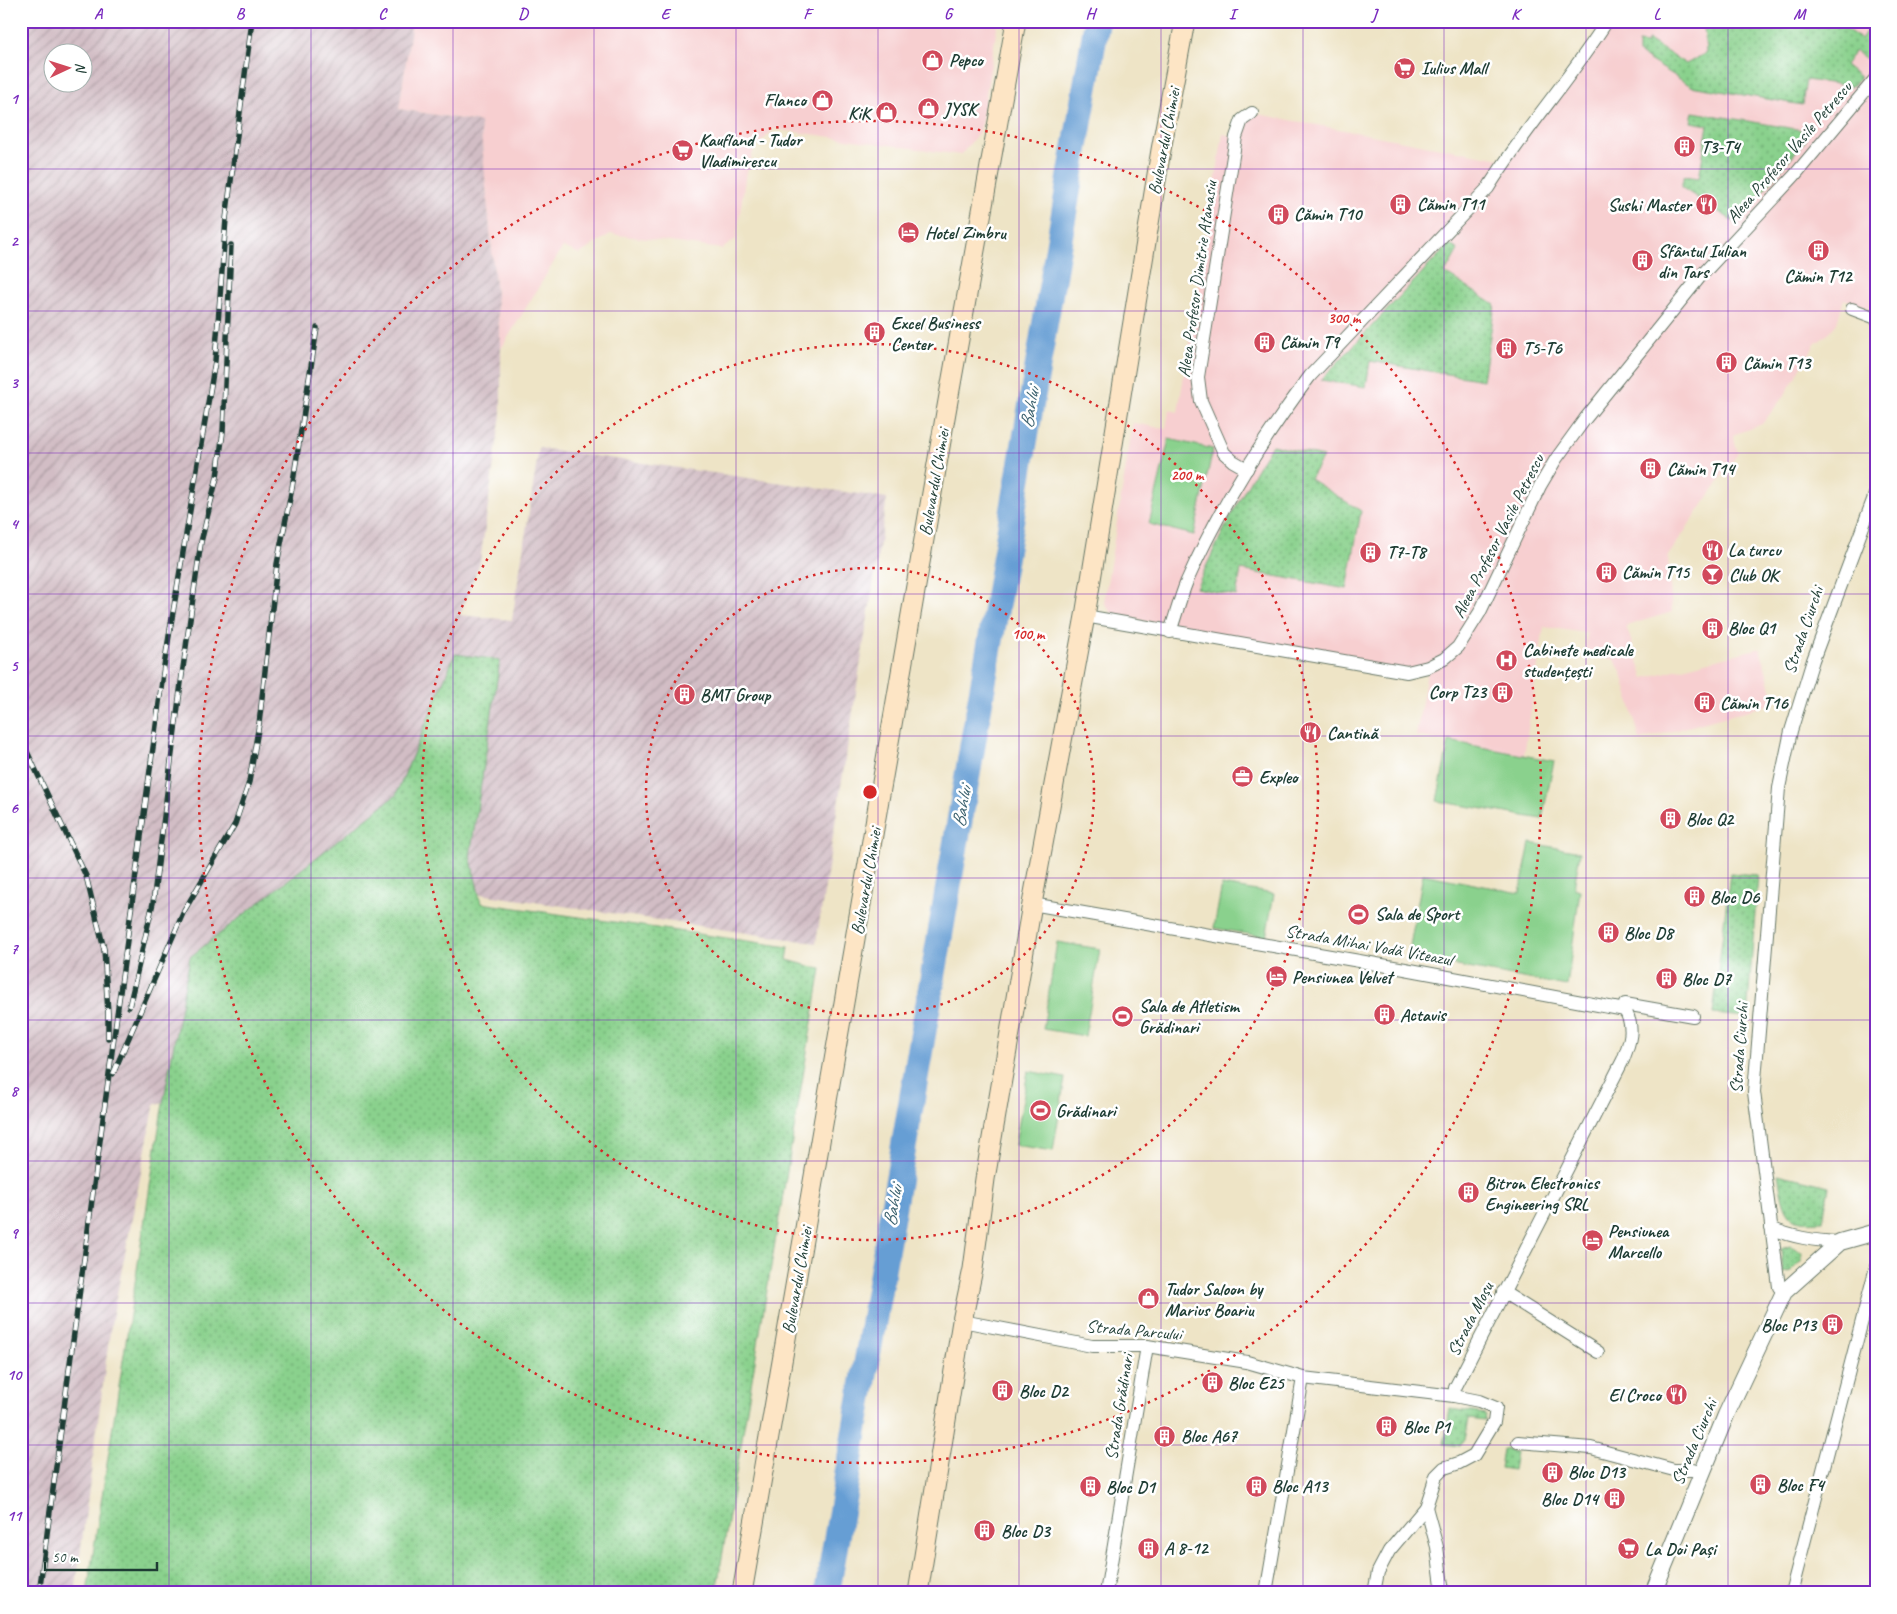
<svg xmlns="http://www.w3.org/2000/svg" width="1897" height="1614" font-family="Caveat,sans-serif">
	<style>
		.built { fill: #f7cfd0 }
		.industrial { fill: url(#industrial-furrows); fill-rule: evenodd }
		.grass { fill: url(#grass-dots); stroke: #548760 }
		.pitch { fill: #8ad18d; stroke: #548760 }
		.lines { fill: none; stroke-linecap: round; stroke-linejoin: round }
		.river { stroke: #669ed4; stroke-width: 26 }
		.minor-casing { stroke: #677767; stroke-width: 14 }
		.tertiary-casing { stroke: #677767; stroke-width: 18 }
		.secondary-casing { stroke: #677767; stroke-width: 21 }
		.minor { stroke: #fff; stroke-width: 12 }
		.tertiary { stroke: #fff; stroke-width: 16 }
		.secondary { stroke: #fde5c5; stroke-width: 19 }
		.rail-casing { stroke: #1f3d34; stroke-width: 5.5 }
		.rail { stroke: #fff; stroke-width: 4; stroke-dasharray: 11; stroke-linecap: butt }
		.grid { fill: none; stroke: #7b2cbf; stroke-width: 1; stroke-opacity: 0.55 }
		.ring { fill: none; stroke: #d62828; stroke-width: 2.5; stroke-dasharray: 2.5 5 }
		.labels { text-anchor: middle; dominant-baseline: central; stroke-width: 5; stroke-linejoin: round; paint-order: stroke }
		.poi-label { font-size: 18px; font-weight: bold; fill: #1f3d34; stroke: #fff; text-anchor: start }
		.street-label { font-size: 18px; fill: #1f3d34; stroke: #fff }
		.water-label { font-size: 19px; font-style: italic; fill: #385f6c; stroke: #fff }
		.centre { fill: #d62828; stroke: #fff; stroke-width: 2.5 }
		.ring-label { font-size: 15px; text-anchor: middle; font-weight: bold; fill: #d62828; stroke: #fff; stroke-width: 5; stroke-linejoin: round; paint-order: stroke }
		.neatline { fill: none; stroke: #7b2cbf; stroke-width: 2 }
		.grid-label { font-size: 16px; text-anchor: middle; font-weight: bold; fill: #7b2cbf }
	</style>
	<defs>
		<pattern id="industrial-furrows" width="10" height="10" patternUnits="userSpaceOnUse" patternTransform="scale(1.25)"><rect width="10" height="10" fill="#d2bdc5"/><path d="M-1 1l2-2M0 10L10 0M9 11l2-2" fill="none" stroke="#aa9ba1"/></pattern>
		<pattern id="grass-dots" width="8" height="8" patternUnits="userSpaceOnUse" patternTransform="scale(1.25)"><rect width="8" height="8" fill="#8ad18d"/><path d="M2 2h.1M6 6h.1" fill="none" stroke="#70ab74" stroke-width="1.8" stroke-linecap="round"/></pattern>
	</defs>
	<rect width="100%" height="100%" fill="#fff"/>
	<filter id="ink" filterUnits="userSpaceOnUse"><feTurbulence type="fractalNoise" baseFrequency=".02" numOctaves="2"/><feDisplacementMap in="SourceGraphic" scale="10" xChannelSelector="R" yChannelSelector="G"/><feConvolveMatrix kernelMatrix="1 2 1 2 8 2 1 2 1" color-interpolation-filters="sRGB"/></filter>
	<filter id="wash" filterUnits="userSpaceOnUse"><feTurbulence type="fractalNoise" baseFrequency=".0096" numOctaves="4" result="noise"/><feDisplacementMap in="SourceGraphic" scale="20" xChannelSelector="R" yChannelSelector="G"/><feGaussianBlur stdDeviation="1.12" result="paint"/><feColorMatrix in="noise" values="0 0 0 0 0 0 0 0 0 0 0 0 0 0 0 0 0 1.4 0 .05"/><feComposite in="paint" operator="in"/></filter>
	<g filter="url(#wash)">
		<rect width="100%" height="100%" fill="#eee4c6"/>
		<g class="built">
			<polygon points="412,21 998,21 980,131 961,155 774,129 754,149 745,179 736,239 722,249 610,234 580,254 563,247 501,349 480,122 399,109"/>
			<polygon points="1607,21 1876,21 1876,311 1844,299 1837,323 1827,335 1815,344 1786,393 1762,424 1733,435 1738,453 1668,556 1672,612 1626,626 1644,678 1760,648 1775,703 1640,740 1622,673 1614,659 1585,656 1587,633 1544,627 1524,755 1416,736 1428,667 1407,672 1113,615 1104,602 1133,423 1166,429 1169,410 1178,412 1223,134 1236,137 1252,113 1506,160"/>
		</g>
		<path class="industrial" d="M21 21H412L399 109 480 122 501 349V414L480 562 460 615 512 620 539 448 887 498 816 943 473 893 441 1119 155 1103 111 1324 75 1593H21ZM52 52H82V82H52Z"/>
		<g class="grass">
			<polygon points="1693,21 1834,21 1861,39 1873,21 1876,21 1876,55 1871,62 1855,51 1845,65 1860,77 1853,86 1806,80 1802,105 1691,86 1638,53 1638,43 1647,44 1648,40 1686,64 1706,53 1704,28"/>
			<polygon points="1693,112 1808,131 1806,140 1736,223 1681,187 1684,176 1699,178 1708,125 1691,122"/>
			<polygon points="1449,244 1458,250 1445,273 1495,305 1483,380 1370,361 1366,387 1321,380"/>
			<path d="M1272 445 1323 457 1310 479 1361 511 1347 589 1241 570 1236 596 1196 588C1219 539 1242 490 1272 445Z"/>
			<polygon points="455,654 500,660 470,856 481,903 789,947 787,960 821,969 716,1593 87,1593 161,1115 190,957 396,795"/>
			<polygon points="1730,873 1758,875 1747,1017 1713,1014"/>
			<path d="M1778 1174 1829 1186 1823 1221C1815 1221 1802 1223 1795 1219 1782 1212 1781 1187 1778 1174Z"/>
			<polygon points="1790,1246 1802,1253 1802,1260 1791,1271 1783,1273 1781,1249"/>
			<polygon points="1450,1409 1486,1414 1485,1421 1469,1419 1465,1440 1460,1446 1444,1444"/>
			<polygon points="1503,1449 1516,1452 1513,1470 1500,1468"/>
		</g>
		<g class="pitch">
			<polygon points="1169,439 1213,449 1194,535 1149,524"/>
			<polygon points="1449,741 1554,761 1542,819 1437,801"/>
			<polygon points="1530,843 1580,852 1574,888 1580,890 1567,986 1408,957 1423,874 1520,893"/>
			<polygon points="1222,885 1274,894 1266,937 1214,928"/>
			<polygon points="1057,942 1100,949 1085,1036 1043,1029"/>
			<polygon points="1028,1071 1065,1078 1053,1151 1015,1145"/>
		</g>
		<g class="lines">
			<polyline class="river" points="827,1593 1097,21"/>
		</g>
	</g>
	<g filter="url(#ink)">
		<g class="lines">
			<defs>
				<g id="minor">
					<polyline points="1852,309 1876,318"/>
					<polyline points="1247,469 1233,461 1224,453 1201,401 1198,377 1236,137 1242,120 1252,113"/>
					<polyline points="1085,616 1407,672 1428,667 1444,659 1458,647 1480,612 1540,486 1556,459 1585,419 1699,278 1794,176 1876,78"/>
					<path d="M1170 632C1176 615 1180 598 1187 581 1219 509 1262 440 1310 376L1488 188C1524 130 1570 79 1607 21"/>
					<polyline points="1032,904 1405,969 1625,1010 1625,1004 1693,1016"/>
					<path d="M1771 1228C1793 1238 1816 1241 1840 1242"/>
					<polyline points="1503,1292 1598,1352"/>
					<polyline points="1784,1292 1779,1287 1754,1092 1779,788 1791,731 1813,660 1876,492"/>
					<polyline points="962,1321 1092,1346 1147,1346 1247,1362 1303,1378 1454,1396 1479,1401 1496,1408 1494,1422 1474,1455 1459,1463 1444,1468 1436,1476 1426,1507 1389,1551 1378,1572 1374,1593"/>
					<path d="M1454 1396 1455 1388 1623 1060C1630 1042 1635 1028 1625 1010"/>
					<polyline points="1518,1442 1591,1448 1674,1470 1693,1470 1702,1474"/>
					<polyline points="1426,1507 1437,1547 1443,1593"/>
					<polyline points="1106,1593 1147,1346"/>
					<polyline points="1266,1593 1303,1378"/>
					<polyline points="1791,1593 1876,1267"/>
				</g>
				<polyline id="tertiary" points="1653,1593 1726,1415 1784,1292 1840,1242 1876,1232"/>
				<g id="secondary">
					<polyline points="742,1593 946,412 1016,21"/>
					<polyline points="918,1593 962,1321 973,1269 985,1179 1032,904 1085,616 1161,150 1185,21"/>
				</g>
			</defs>
			<use href="#minor" class="minor-casing"/>
			<use href="#tertiary" class="tertiary-casing"/>
			<use href="#secondary" class="secondary-casing"/>
			<use href="#minor" class="minor"/>
			<use href="#tertiary" class="tertiary"/>
			<use href="#secondary" class="secondary"/>
			<defs>
				<g id="rail">
					<polyline points="21,739 86,876 104,949 108,1013 108,1038"/>
					<polyline points="129,1007 153,903 182,675 201,542 217,477 223,432 231,245"/>
					<polyline points="113,1074 184,911 235,824 249,782 259,724 277,564 292,488 317,328"/>
					<polyline points="39,1593 164,666 215,361 226,219 252,21"/>
				</g>
			</defs>
			<use href="#rail" class="rail-casing"/>
			<use href="#rail" class="rail"/>
		</g>
	</g>
	<path class="grid" d="M169 21V1593M311 21V1593M453 21V1593M594 21V1593M736 21V1593M878 21V1593M1019 21V1593M1161 21V1593M1303 21V1593M1444 21V1593M1586 21V1593M1728 21V1593M21 169H1876M21 311H1876M21 453H1876M21 594H1876M21 736H1876M21 878H1876M21 1020H1876M21 1161H1876M21 1303H1876M21 1445H1876"/>
	<g class="ring">
		<circle cx="870" cy="792" r="224"/>
		<circle cx="870" cy="792" r="448"/>
		<circle cx="870" cy="792" r="671"/>
	</g>
	<defs>
		<symbol id="shop-disc" viewBox="-11 -11 22 22"><circle r="9.5" fill="#d1495b" stroke="#fff"/><path d="M-5-2.5h2.3a2.7 3.5 0 0 1 5.4 0H5L5.5 6h-11ZM-1.5-2.5h3a1.5 2.3 0 0 0-3 0Z" fill="#fff"/></symbol>
		<symbol id="supermarket-disc" viewBox="-11 -11 22 22"><circle r="9.5" fill="#d1495b" stroke="#fff"/><path d="M-6-5.5h2.5l.6 2H6L4.5 2H-2.5L-4.4-4H-6ZM-1.5 3.2a1.3 1.3 0 1 0 .1 0ZM3 3.2a1.3 1.3 0 1 0 .1 0Z" fill="#fff"/></symbol>
		<symbol id="building-disc" viewBox="-11 -11 22 22"><circle r="9.5" fill="#d1495b" stroke="#fff"/><path d="M-4-6H4V6H1V3H-1V6H-4ZM-2.5-4.3h1.7v1.8h-1.7ZM.8-4.3h1.7v1.8H.8ZM-2.5-1h1.7V.8h-1.7ZM.8-1h1.7V.8H.8Z" fill="#fff"/></symbol>
		<symbol id="restaurant-disc" viewBox="-11 -11 22 22"><circle r="9.5" fill="#d1495b" stroke="#fff"/><path d="M-5-6h1v4h1v-4h1v4h1v-4h1v5L-1.5 .5V6h-2V.5L-5-1ZM5-6V6H3V1.5H1.5Q1.5-4 5-6Z" fill="#fff"/></symbol>
		<symbol id="hotel-disc" viewBox="-11 -11 22 22"><circle r="9.5" fill="#d1495b" stroke="#fff"/><path d="M-6-4.5h1.5V1H6V5H4.5V3h-9V5H-6ZM-4 0a1.8 1.8 0 1 1 3.6 0ZM.5 0V-2.5h3Q6-2.5 6 0Z" fill="#fff"/></symbol>
		<symbol id="bar-disc" viewBox="-11 -11 22 22"><circle r="9.5" fill="#d1495b" stroke="#fff"/><path d="M-6-5H6L.8 .8V4.5H3.5V6h-7V4.5H-.8V.8Z" fill="#fff"/></symbol>
		<symbol id="hospital-disc" viewBox="-11 -11 22 22"><circle r="9.5" fill="#d1495b" stroke="#fff"/><path d="M-5-5h3v3.5h4V-5h3V5h-3V1.5h-4V5h-3Z" fill="#fff"/></symbol>
		<symbol id="office-disc" viewBox="-11 -11 22 22"><circle r="9.5" fill="#d1495b" stroke="#fff"/><path d="M-6-3h4V-5.5h4V-3h4V5H-6ZM-1-4.5V-3h2v-1.5ZM-6 0V1H6V0Z" fill="#fff"/></symbol>
		<symbol id="stadium-disc" viewBox="-11 -11 22 22"><circle r="9.5" fill="#d1495b" stroke="#fff"/><path d="M0-5a6.5 5 0 1 0 0 10a6.5 5 0 1 0 0-10ZM-3.5-1.8h7v3.6h-7Z" fill="#fff"/></symbol>
	</defs>
	<g fill-rule="evenodd">
		<use href="#shop-disc" x="920" y="48" width="25" height="25"/>
		<use href="#supermarket-disc" x="1392" y="56" width="25" height="25"/>
		<use href="#shop-disc" x="810" y="88" width="25" height="25"/>
		<use href="#shop-disc" x="916" y="96" width="25" height="25"/>
		<use href="#shop-disc" x="874" y="100" width="25" height="25"/>
		<use href="#building-disc" x="1672" y="134" width="25" height="25"/>
		<use href="#supermarket-disc" x="670" y="138" width="25" height="25"/>
		<use href="#building-disc" x="1388" y="192" width="25" height="25"/>
		<use href="#restaurant-disc" x="1694" y="192" width="25" height="25"/>
		<use href="#building-disc" x="1266" y="202" width="25" height="25"/>
		<use href="#hotel-disc" x="896" y="220" width="25" height="25"/>
		<use href="#building-disc" x="1806" y="238" width="25" height="25"/>
		<use href="#building-disc" x="1630" y="248" width="25" height="25"/>
		<use href="#building-disc" x="862" y="320" width="25" height="25"/>
		<use href="#building-disc" x="1252" y="330" width="25" height="25"/>
		<use href="#building-disc" x="1494" y="336" width="25" height="25"/>
		<use href="#building-disc" x="1714" y="350" width="25" height="25"/>
		<use href="#building-disc" x="1638" y="456" width="25" height="25"/>
		<use href="#restaurant-disc" x="1700" y="538" width="25" height="25"/>
		<use href="#building-disc" x="1358" y="540" width="25" height="25"/>
		<use href="#building-disc" x="1594" y="560" width="25" height="25"/>
		<use href="#bar-disc" x="1700" y="562" width="25" height="25"/>
		<use href="#building-disc" x="1700" y="616" width="25" height="25"/>
		<use href="#hospital-disc" x="1494" y="648" width="25" height="25"/>
		<use href="#building-disc" x="1490" y="680" width="25" height="25"/>
		<use href="#building-disc" x="672" y="682" width="25" height="25"/>
		<use href="#building-disc" x="1692" y="690" width="25" height="25"/>
		<use href="#restaurant-disc" x="1298" y="720" width="25" height="25"/>
		<use href="#office-disc" x="1230" y="764" width="25" height="25"/>
		<use href="#building-disc" x="1658" y="806" width="25" height="25"/>
		<use href="#building-disc" x="1682" y="884" width="25" height="25"/>
		<use href="#stadium-disc" x="1346" y="902" width="25" height="25"/>
		<use href="#building-disc" x="1596" y="920" width="25" height="25"/>
		<use href="#hotel-disc" x="1264" y="964" width="25" height="25"/>
		<use href="#building-disc" x="1654" y="966" width="25" height="25"/>
		<use href="#building-disc" x="1372" y="1002" width="25" height="25"/>
		<use href="#stadium-disc" x="1110" y="1004" width="25" height="25"/>
		<use href="#stadium-disc" x="1028" y="1098" width="25" height="25"/>
		<use href="#building-disc" x="1456" y="1180" width="25" height="25"/>
		<use href="#hotel-disc" x="1580" y="1228" width="25" height="25"/>
		<use href="#shop-disc" x="1136" y="1286" width="25" height="25"/>
		<use href="#building-disc" x="1820" y="1312" width="25" height="25"/>
		<use href="#building-disc" x="1200" y="1370" width="25" height="25"/>
		<use href="#building-disc" x="990" y="1378" width="25" height="25"/>
		<use href="#restaurant-disc" x="1664" y="1382" width="25" height="25"/>
		<use href="#building-disc" x="1374" y="1414" width="25" height="25"/>
		<use href="#building-disc" x="1152" y="1424" width="25" height="25"/>
		<use href="#building-disc" x="1540" y="1460" width="25" height="25"/>
		<use href="#building-disc" x="1748" y="1472" width="25" height="25"/>
		<use href="#building-disc" x="1244" y="1474" width="25" height="25"/>
		<use href="#building-disc" x="1078" y="1474" width="25" height="25"/>
		<use href="#building-disc" x="1602" y="1486" width="25" height="25"/>
		<use href="#building-disc" x="972" y="1518" width="25" height="25"/>
		<use href="#building-disc" x="1136" y="1536" width="25" height="25"/>
		<use href="#supermarket-disc" x="1616" y="1536" width="25" height="25"/>
	</g>
	<g class="labels">
		<g class="poi-label">
			<text x="949" y="60">Pepco</text>
			<text x="1421" y="68">Iulius Mall</text>
			<text x="806" y="100" text-anchor="end">Flanco</text>
			<text x="944" y="109">JYSK</text>
			<text x="870" y="113" text-anchor="end">KiK</text>
			<text x="699" y="140">Kaufland - Tudor<tspan x="699" dy="21">Vladimirescu</tspan></text>
			<text x="1701" y="147">T3-T4</text>
			<text x="1417" y="204">Cămin T11</text>
			<text x="1691" y="205" text-anchor="end">Sushi Master</text>
			<text x="1294" y="214">Cămin T10</text>
			<text x="925" y="233">Hotel Zimbru</text>
			<text x="1658" y="251">Sfântul Iulian<tspan x="1658" dy="21">din Tars</tspan></text>
			<text x="1818" y="276" text-anchor="middle">Cămin T12</text>
			<text x="891" y="323">Excel Business<tspan x="891" dy="21">Center</tspan></text>
			<text x="1280" y="342">Cămin T9</text>
			<text x="1523" y="348">T5-T6</text>
			<text x="1743" y="363">Cămin T13</text>
			<text x="1667" y="469">Cămin T14</text>
			<text x="1728" y="550">La turcu</text>
			<text x="1387" y="552">T7-T8</text>
			<text x="1622" y="572">Cămin T15</text>
			<text x="1729" y="575">Club OK</text>
			<text x="1728" y="628">Bloc Q1</text>
			<text x="1523" y="650">Cabinete medicale<tspan x="1523" dy="21">studențești</tspan></text>
			<text x="1486" y="692" text-anchor="end">Corp T23</text>
			<text x="700" y="695">BMT Group</text>
			<text x="1720" y="703">Cămin T16</text>
			<text x="1327" y="733">Cantină</text>
			<text x="1259" y="777">Expleo</text>
			<text x="1686" y="819">Bloc Q2</text>
			<text x="1710" y="897">Bloc D6</text>
			<text x="1375" y="914">Sala de Sport</text>
			<text x="1624" y="933">Bloc D8</text>
			<text x="1292" y="977">Pensiunea Velvet</text>
			<text x="1682" y="979">Bloc D7</text>
			<text x="1139" y="1006">Sala de Atletism<tspan x="1139" dy="21">Grădinari</tspan></text>
			<text x="1400" y="1015">Actavis</text>
			<text x="1056" y="1111">Grădinari</text>
			<text x="1485" y="1183">Bitron Electronics<tspan x="1485" dy="21">Engineering SRL</tspan></text>
			<text x="1608" y="1231">Pensiunea<tspan x="1608" dy="21">Marcello</tspan></text>
			<text x="1165" y="1289">Tudor Saloon by<tspan x="1165" dy="21">Marius Boariu</tspan></text>
			<text x="1816" y="1325" text-anchor="end">Bloc P13</text>
			<text x="1228" y="1383">Bloc E25</text>
			<text x="1019" y="1391">Bloc D2</text>
			<text x="1661" y="1395" text-anchor="end">El Croco</text>
			<text x="1403" y="1427">Bloc P1</text>
			<text x="1181" y="1436">Bloc A67</text>
			<text x="1568" y="1472">Bloc D13</text>
			<text x="1777" y="1485">Bloc F4</text>
			<text x="1272" y="1486">Bloc A13</text>
			<text x="1106" y="1487">Bloc D1</text>
			<text x="1598" y="1499" text-anchor="end">Bloc D14</text>
			<text x="1001" y="1531">Bloc D3</text>
			<text x="1164" y="1548">A 8-12</text>
			<text x="1645" y="1549">La Doi Pași</text>
		</g>
		<g class="street-label">
			<text transform="translate(1164 141) rotate(-79)">Bulevardul Chimiei</text>
			<text transform="translate(1789 152) rotate(-49)">Aleea Profesor Vasile Petrescu</text>
			<text transform="translate(1197 279) rotate(-82)">Aleea Profesor Dimitrie Atanasiu</text>
			<text transform="translate(934 482) rotate(-80)">Bulevardul Chimiei</text>
			<text transform="translate(1498 536) rotate(-63)">Aleea Profesor Vasile Petrescu</text>
			<text transform="translate(1803 630) rotate(-71)">Strada Ciurchi</text>
			<text transform="translate(866 881) rotate(-80)">Bulevardul Chimiei</text>
			<text transform="translate(1369 945) rotate(10)">Strada Mihai Vodă Viteazul</text>
			<text transform="translate(1739 1048) rotate(-86)">Strada Ciurchi</text>
			<text transform="translate(797 1280) rotate(-80)">Bulevardul Chimiei</text>
			<text transform="translate(1470 1319) rotate(-63)">Strada Moșu</text>
			<text transform="translate(1134 1330) rotate(5)">Strada Parcului</text>
			<text transform="translate(1119 1407) rotate(-81)">Strada Grădinari</text>
			<text transform="translate(1694 1442) rotate(-67)">Strada Ciurchi</text>
		</g>
		<g class="water-label">
			<text transform="translate(1030 408) rotate(-80)">Bahlui</text>
			<text transform="translate(962 807) rotate(-80)">Bahlui</text>
			<text transform="translate(893 1206) rotate(-80)">Bahlui</text>
		</g>
	</g>
	<circle cx="870" cy="792" r="8" class="centre"/>
	<g class="ring-label">
		<text x="1344" y="323">300 m</text>
		<text x="1187" y="480">200 m</text>
		<text x="1028" y="639">100 m</text>
	</g>
	<rect width="1897" height="1614" fill="none" stroke="#fff" stroke-width="55"/>
	<g transform="translate(68 68) rotate(86)"><circle r="24" fill="#ffffff" stroke="#a5b1ae"/>
	<path d="M0-4L9 19L0 12L-9 19Z" fill="#d1495b"/>
	<text y="-8" font-size="14" font-weight="bold" text-anchor="middle" fill="#1f3d34">N</text>
	</g>
	<path d="M45 1562v8h112v-8" fill="none" stroke="#1f3d34" stroke-width="2.5"/>
	<text x="52" y="1562" font-size="15" fill="#1f3d34" stroke="#ffffff" stroke-width="4" paint-order="stroke">50 m</text>
	<rect x="28" y="28" width="1842" height="1558" class="neatline"/>
	<g class="grid-label">
		<text x="98" y="19">A</text>
		<text x="240" y="19">B</text>
		<text x="382" y="19">C</text>
		<text x="523" y="19">D</text>
		<text x="665" y="19">E</text>
		<text x="807" y="19">F</text>
		<text x="948" y="19">G</text>
		<text x="1090" y="19">H</text>
		<text x="1232" y="19">I</text>
		<text x="1374" y="19">J</text>
		<text x="1515" y="19">K</text>
		<text x="1657" y="19">L</text>
		<text x="1799" y="19">M</text>
		<text x="14" y="104">1</text>
		<text x="14" y="246">2</text>
		<text x="14" y="388">3</text>
		<text x="14" y="529">4</text>
		<text x="14" y="671">5</text>
		<text x="14" y="813">6</text>
		<text x="14" y="954">7</text>
		<text x="14" y="1096">8</text>
		<text x="14" y="1238">9</text>
		<text x="14" y="1380">10</text>
		<text x="14" y="1521">11</text>
	</g>
</svg>
